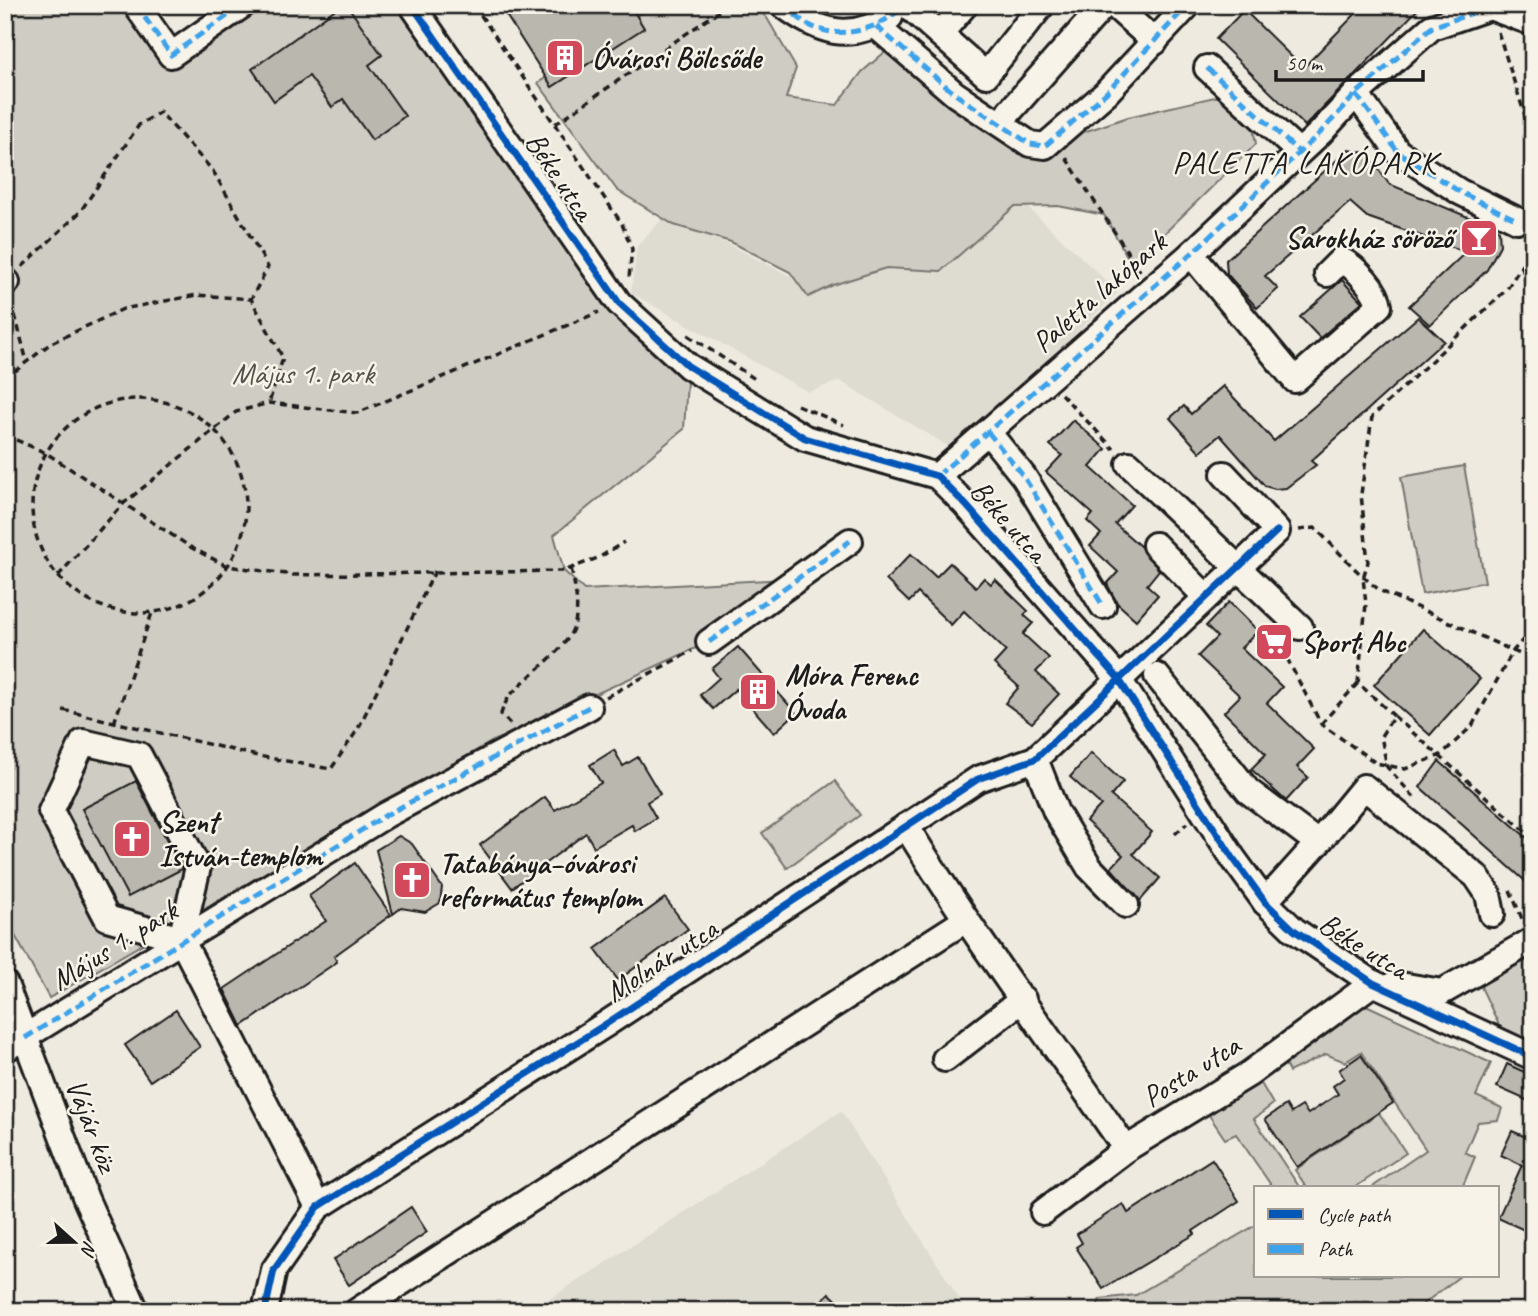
<svg xmlns="http://www.w3.org/2000/svg" width="1538" height="1316" font-family="Caveat,sans-serif">
	<style>
		.built { fill: #dedbd1 }
		.green { fill: #cfccc3; stroke: #767470; stroke-width: 2 }
		.building { fill: #bab7af; stroke: #1c1c1c; stroke-width: 2 }
		.lines { fill: none; stroke-linecap: round; stroke-linejoin: round }
		.minor-casing { stroke: #1c1c1c; stroke-width: 30 }
		.path { stroke: #1c1c1c; stroke-width: 3.5; stroke-dasharray: 7 5; stroke-linecap: butt }
		.minor { stroke: #f7f3e8; stroke-width: 24 }
		.quiet { stroke: #3da2ea; stroke-width: 5; stroke-dasharray: 10 5; stroke-linecap: butt }
		.cycleway-casing { stroke: #f7f3e8; stroke-width: 11 }
		.cycleway { stroke: #0057b8; stroke-width: 7 }
		.labels { text-anchor: middle; dominant-baseline: central; stroke-width: 5; stroke-linejoin: round; paint-order: stroke }
		.poi-label { font-size: 30px; font-weight: bold; fill: #1c1c1c; stroke: #f7f3e8; text-anchor: start }
		.street-label { font-size: 30px; fill: #1c1c1c; stroke: #f7f3e8 }
		.park-label { font-size: 30px; fill: #52514e; stroke: #f7f3e8 }
		.neighbourhood-label { font-size: 32px; letter-spacing: 2px; fill: #1c1c1c; stroke: #f7f3e8 }
	</style>
	<rect width="100%" height="100%" fill="#eeeae0"/>
	<filter id="ink" filterUnits="userSpaceOnUse"><feTurbulence type="fractalNoise" baseFrequency=".0143" numOctaves="2"/><feDisplacementMap in="SourceGraphic" scale="14" xChannelSelector="R" yChannelSelector="G"/><feConvolveMatrix kernelMatrix="1 2 1 2 8 2 1 2 1" color-interpolation-filters="sRGB"/></filter>
	<g filter="url(#ink)">
		<g class="built">
			<polygon points="1016,196 1118,292 956,451 840,381 808,392 631,293 637,246 668,213 809,286"/>
			<polygon points="841,1111 967,1311 531,1311"/>
		</g>
		<g class="green">
			<polygon points="5,5 139,5 177,59 251,5 411,5 619,303 688,366 684,429 554,535 564,571 584,590 805,578 709,642 493,741 49,998 5,917"/>
			<polygon points="653,5 755,5 767,18 796,68 786,98 837,105 862,72 886,51 999,127 1060,140 1128,117 1223,95 1252,122 1256,144 1132,265 1104,215 1058,206 1014,207 941,271 886,268 833,285 808,297 790,272 731,242 674,225 617,190 538,83"/>
			<polygon points="1464,466 1485,582 1422,594 1401,477"/>
			<polygon points="835,781 860,815 787,868 762,833"/>
			<polygon points="1533,940 1533,1068 1499,1040 1498,1023 1475,974"/>
			<polygon points="1366,1005 1491,1063 1476,1096 1502,1108 1498,1120 1478,1122 1465,1152 1475,1157 1462,1188 1371,1188 1426,1150 1361,1052 1345,1062 1326,1054 1289,1072 1279,1052"/>
			<polygon points="1255,1073 1273,1104 1254,1119 1300,1188 1273,1188 1236,1134 1225,1139 1201,1103"/>
			<polygon points="1379,1113 1406,1153 1354,1188 1307,1188 1295,1170"/>
			<polygon points="1256,1225 1256,1276 1460,1276 1414,1311 1095,1311 1100,1299 1136,1295"/>
		</g>
		<g class="building">
			<polygon points="341,5 347,5 382,55 369,65 405,116 372,140 343,99 332,107 309,76 274,101 252,69"/>
			<polygon points="522,5 630,5 644,28 552,87 506,15"/>
			<polygon points="1364,5 1422,5 1305,126 1216,39 1244,10 1303,68"/>
			<polygon points="1348,150 1367,153 1389,184 1499,230 1500,245 1487,270 1430,325 1409,306 1466,252 1367,217 1350,202 1265,276 1278,289 1257,308 1227,274 1226,260"/>
			<polygon points="1342,280 1362,302 1320,338 1300,317"/>
			<polygon points="1418,317 1444,341 1311,461 1316,465 1286,488 1275,489 1265,486 1220,435 1200,452 1170,418 1184,406 1191,414 1223,386 1274,441"/>
			<polygon points="1073,420 1106,449 1090,467 1132,505 1115,524 1141,547 1159,570 1147,585 1158,595 1136,620 1117,603 1107,584 1118,572 1090,546 1101,534 1087,521 1093,514 1046,472 1062,455 1050,445"/>
			<polygon points="911,554 936,577 950,563 976,587 984,578 991,584 995,579 1028,611 1024,615 1033,623 1023,634 1049,658 1036,672 1059,694 1032,723 1005,703 1019,687 994,664 1006,651 964,611 951,625 918,593 909,602 886,580"/>
			<polygon points="1229,602 1258,631 1241,648 1282,687 1267,703 1314,749 1297,767 1308,777 1286,801 1251,769 1266,754 1224,712 1240,696 1198,656 1217,637 1206,626"/>
			<polygon points="1423,629 1480,679 1430,735 1374,685"/>
			<polygon points="738,647 796,713 774,733 736,689 713,709 700,695 719,678 712,669"/>
			<polygon points="614,750 623,766 638,757 660,794 647,802 656,818 635,831 632,825 594,847 586,833 512,888 480,845 545,797 555,810 601,783 590,765"/>
			<polygon points="1091,753 1123,782 1111,796 1152,832 1133,854 1160,878 1140,901 1111,868 1123,855 1086,821 1101,805 1070,777"/>
			<polygon points="1439,761 1533,843 1533,888 1420,787"/>
			<polygon points="136,781 182,869 128,897 82,809"/>
			<polygon points="399,836 412,844 442,887 440,903 425,912 401,908 393,914 376,850"/>
			<polygon points="355,863 391,915 334,956 337,962 242,1026 224,989 326,921 309,896"/>
			<polygon points="665,898 688,929 618,980 595,949"/>
			<polygon points="176,1010 200,1047 150,1081 125,1045"/>
			<polygon points="1361,1055 1393,1103 1297,1167 1265,1119 1286,1105 1291,1113 1302,1106 1308,1114 1338,1094 1333,1086 1344,1078 1339,1070"/>
			<polygon points="1507,1064 1533,1076 1533,1103 1497,1087"/>
			<polygon points="1512,1131 1533,1140 1533,1234 1498,1218 1522,1165 1501,1155"/>
			<polygon points="1212,1159 1239,1201 1193,1231 1195,1234 1103,1289 1076,1247 1082,1243 1077,1234 1123,1204 1128,1213"/>
			<polygon points="411,1207 427,1232 349,1285 333,1260"/>
			<polygon points="829,1293 848,1311 812,1311"/>
		</g>
		<g class="lines">
			<defs>
				<g id="minor">
					<polyline points="136,5 171,55 243,5"/>
					<polyline points="412,5 619,303 688,366 805,438 937,476 966,505 1118,678 1233,858 1265,902 1294,930 1373,983 1533,1057"/>
					<path d="M783 5C819 32 848 43 890 17"/>
					<polyline points="907,5 986,75 1042,5"/>
					<polyline points="1114,5 1155,42"/>
					<polyline points="1490,7 1533,23"/>
					<polyline points="876,26 955,94 1030,144 1045,146 1106,93 1188,5"/>
					<polyline points="940,34 965,5"/>
					<polyline points="1207,68 1299,152"/>
					<polyline points="1356,94 1398,152 1460,192 1517,220"/>
					<polyline points="1009,112 1104,5"/>
					<path d="M1191 254 1295 380 1379 306C1377 290 1356 267 1341 260L1327 274"/>
					<polyline points="5,282 7,282"/>
					<polyline points="988,432 1024,477 1103,606"/>
					<polyline points="1129,464 1300,627"/>
					<polyline points="937,476 1191,254 1320,133 1356,94 1432,27 1490,7"/>
					<polyline points="1155,545 1206,597"/>
					<polyline points="709,642 850,541"/>
					<polyline points="1157,676 1248,791 1318,843 1265,902"/>
					<polygon points="83,742 139,755 198,867 181,939 107,918 51,811"/>
					<polyline points="1035,759 1056,812 1089,867 1126,905"/>
					<path d="M906 826C974 937 1052 1041 1126 1149"/>
					<polyline points="1318,843 1364,787 1476,876 1488,894 1492,914"/>
					<polyline points="181,939 318,1207"/>
					<polyline points="5,984 86,1199 136,1311"/>
					<polyline points="1394,984 1442,992 1533,940"/>
					<polyline points="5,1049 386,815 589,707"/>
					<polyline points="945,1059 1023,999"/>
					<polyline points="1043,1212 1126,1149 1249,1074 1373,983"/>
					<polyline points="265,1311 274,1270 318,1207 606,1024 978,779 1035,759 1277,531 1224,474"/>
					<polyline points="357,1311 964,921"/>
				</g>
			</defs>
			<use href="#minor" class="minor-casing"/>
			<g class="path">
				<polyline points="474,5 622,224 632,249 629,278"/>
				<polyline points="1498,32 1533,140"/>
				<polyline points="555,124 728,5"/>
				<polyline points="1066,158 1140,271"/>
				<polyline points="1522,266 1533,315"/>
				<polyline points="22,267 80,212 139,125 160,112 213,171 268,267 251,299"/>
				<polyline points="12,303 27,362"/>
				<polyline points="688,335 755,379"/>
				<polyline points="5,379 51,343 123,309 197,295 251,299 283,358 269,403"/>
				<polyline points="1061,394 1114,449"/>
				<circle cx="139" cy="506" r="107"/>
				<polyline points="797,405 844,425"/>
				<polyline points="5,435 46,453 192,548 227,566 294,575 564,571 600,557 624,542"/>
				<path d="M1299 530 1315 528C1337 549 1356 573 1381 591L1533 660"/>
				<polyline points="58,576 123,504 236,412 269,403 357,413 599,312"/>
				<polyline points="1276,637 1321,724 1376,763 1405,769 1441,755 1472,726 1513,651 1533,628"/>
				<polyline points="606,697 692,651"/>
				<polyline points="63,710 258,756 331,769 358,729 435,571"/>
				<polyline points="1394,716 1533,838"/>
				<polyline points="114,723 152,613"/>
				<path d="M510 724 501 714C507 695 516 689 530 676 574 638 585 628 571 568"/>
				<polyline points="1321,724 1358,683"/>
				<polyline points="1414,797 1387,767 1381,736 1394,716 1358,683 1366,604 1363,578 1368,562 1361,494 1372,417 1507,289 1533,247"/>
				<polyline points="1175,834 1187,823"/>
				<polyline points="1510,890 1523,921"/>
			</g>
			<use href="#minor" class="minor"/>
			<g class="quiet">
				<polyline points="136,5 171,55 243,5"/>
				<path d="M783 5C791 11 800 20 809 25 839 41 881 30 904 5"/>
				<polyline points="876,26 955,94 1030,144 1045,146 1106,93 1188,5"/>
				<polyline points="1207,68 1299,152"/>
				<polyline points="1356,94 1398,152 1460,192 1517,220"/>
				<polyline points="988,432 1024,477 1103,606"/>
				<polyline points="937,476 1191,254 1320,133 1356,94 1432,27 1490,7"/>
				<polyline points="709,642 850,541"/>
				<polyline points="25,1038 386,815 589,707"/>
			</g>
			<defs>
				<g id="cycleway">
					<polyline points="412,5 619,303 688,366 805,438 937,476 966,505 1118,678 1233,858 1265,902 1294,930 1373,983 1533,1057"/>
					<polyline points="265,1311 274,1270 318,1207 606,1024 978,779 1035,759 1277,531"/>
				</g>
			</defs>
			<use href="#cycleway" class="cycleway-casing"/>
			<use href="#cycleway" class="cycleway"/>
		</g>
	</g>
	<defs>
		<symbol id="building-square" viewBox="-11 -11 22 22"><rect x="-9" y="-9" width="18" height="18" rx="4" fill="#d1495b" stroke="#f7f3e8"/><path d="M-4-6H4V6H1V3H-1V6H-4ZM-2.5-4.3h1.7v1.8h-1.7ZM.8-4.3h1.7v1.8H.8ZM-2.5-1h1.7V.8h-1.7ZM.8-1h1.7V.8H.8Z" fill="#fff"/></symbol>
		<symbol id="bar-square" viewBox="-11 -11 22 22"><rect x="-9" y="-9" width="18" height="18" rx="4" fill="#d1495b" stroke="#f7f3e8"/><path d="M-6-5H6L.8 .8V4.5H3.5V6h-7V4.5H-.8V.8Z" fill="#fff"/></symbol>
		<symbol id="supermarket-square" viewBox="-11 -11 22 22"><rect x="-9" y="-9" width="18" height="18" rx="4" fill="#d1495b" stroke="#f7f3e8"/><path d="M-6-5.5h2.5l.6 2H6L4.5 2H-2.5L-4.4-4H-6ZM-1.5 3.2a1.3 1.3 0 1 0 .1 0ZM3 3.2a1.3 1.3 0 1 0 .1 0Z" fill="#fff"/></symbol>
		<symbol id="church-square" viewBox="-11 -11 22 22"><rect x="-9" y="-9" width="18" height="18" rx="4" fill="#d1495b" stroke="#f7f3e8"/><path d="M-1.2-6h2.4v3.5h3.3v2.4h-3.3V6h-2.4V-.1h-3.3v-2.4h3.3Z" fill="#fff"/></symbol>
	</defs>
	<g fill-rule="evenodd">
		<use href="#building-square" x="543" y="36" width="44" height="44"/>
		<use href="#bar-square" x="1457" y="216" width="44" height="44"/>
		<use href="#supermarket-square" x="1252" y="620" width="44" height="44"/>
		<use href="#building-square" x="736" y="670" width="44" height="44"/>
		<use href="#church-square" x="110" y="817" width="44" height="44"/>
		<use href="#church-square" x="390" y="858" width="44" height="44"/>
	</g>
	<g class="labels">
		<g class="poi-label">
			<text x="592" y="58">Óvárosi Bölcsőde</text>
			<text x="1452" y="238" text-anchor="end">Sarokház söröző</text>
			<text x="1301" y="642">Sport Abc</text>
			<text x="785" y="675">Móra Ferenc<tspan x="785" dy="34">Óvoda</tspan></text>
			<text x="159" y="822">Szent<tspan x="159" dy="34">István-templom</tspan></text>
			<text x="439" y="863">Tatabánya–óvárosi<tspan x="439" dy="34">református templom</tspan></text>
		</g>
		<g class="street-label">
			<text transform="translate(560 176) rotate(56)">Béke utca</text>
			<text transform="translate(1099 292) rotate(-41)">Paletta lakópark</text>
			<text transform="translate(1009 521) rotate(48)">Béke utca</text>
			<text transform="translate(114 945) rotate(-32)">Május 1. park</text>
			<text transform="translate(1364 946) rotate(32)">Béke utca</text>
			<text transform="translate(661 960) rotate(-33)">Molnár utca</text>
			<text transform="translate(1191 1071) rotate(-32)">Posta utca</text>
			<text transform="translate(92 1125) rotate(69)">Vájár köz</text>
		</g>
		<g class="park-label">
			<text x="303" y="373">Május 1. park</text>
		</g>
		<g class="neighbourhood-label">
			<text x="1305" y="162">PALETTA LAKÓPARK</text>
		</g>
	</g>
	<rect width="1538" height="1316" fill="none" stroke="#f7f3e8" stroke-width="28"/>
	<rect x="14" y="14" width="1510" height="1288" fill="none" stroke="#1c1c1c" stroke-width="2.5" filter="url(#ink)"/>
	<rect x="1254" y="1186" width="245" height="91" fill="#f7f3e8" stroke="#9f9d96" stroke-width="2"/>
	<rect x="1268" y="1209" width="35" height="10" fill="#0057b8" stroke="#9f9d96" stroke-width="2"/>
	<text x="1318" y="1222" font-size="21" fill="#1c1c1c">Cycle path</text>
	<rect x="1268" y="1244" width="35" height="10" fill="#3da2ea" stroke="#9f9d96" stroke-width="2"/>
	<text x="1318" y="1256" font-size="21" fill="#1c1c1c">Path</text>
	<g transform="translate(74 1242) rotate(111)" stroke="#f7f3e8" stroke-width="5" paint-order="stroke">
	<path d="M0-5L12 26L0 18L-12 26Z" fill="#1c1c1c"/>
	<text y="-10" font-size="19" font-weight="bold" text-anchor="middle" fill="#1c1c1c">N</text>
	</g>
	<path d="M1276 70v10h147v-10" fill="none" stroke="#1c1c1c" stroke-width="3.5"/>
	<text x="1286" y="70" font-size="21" fill="#1c1c1c" stroke="#f7f3e8" stroke-width="5" paint-order="stroke">50 m</text>
</svg>
